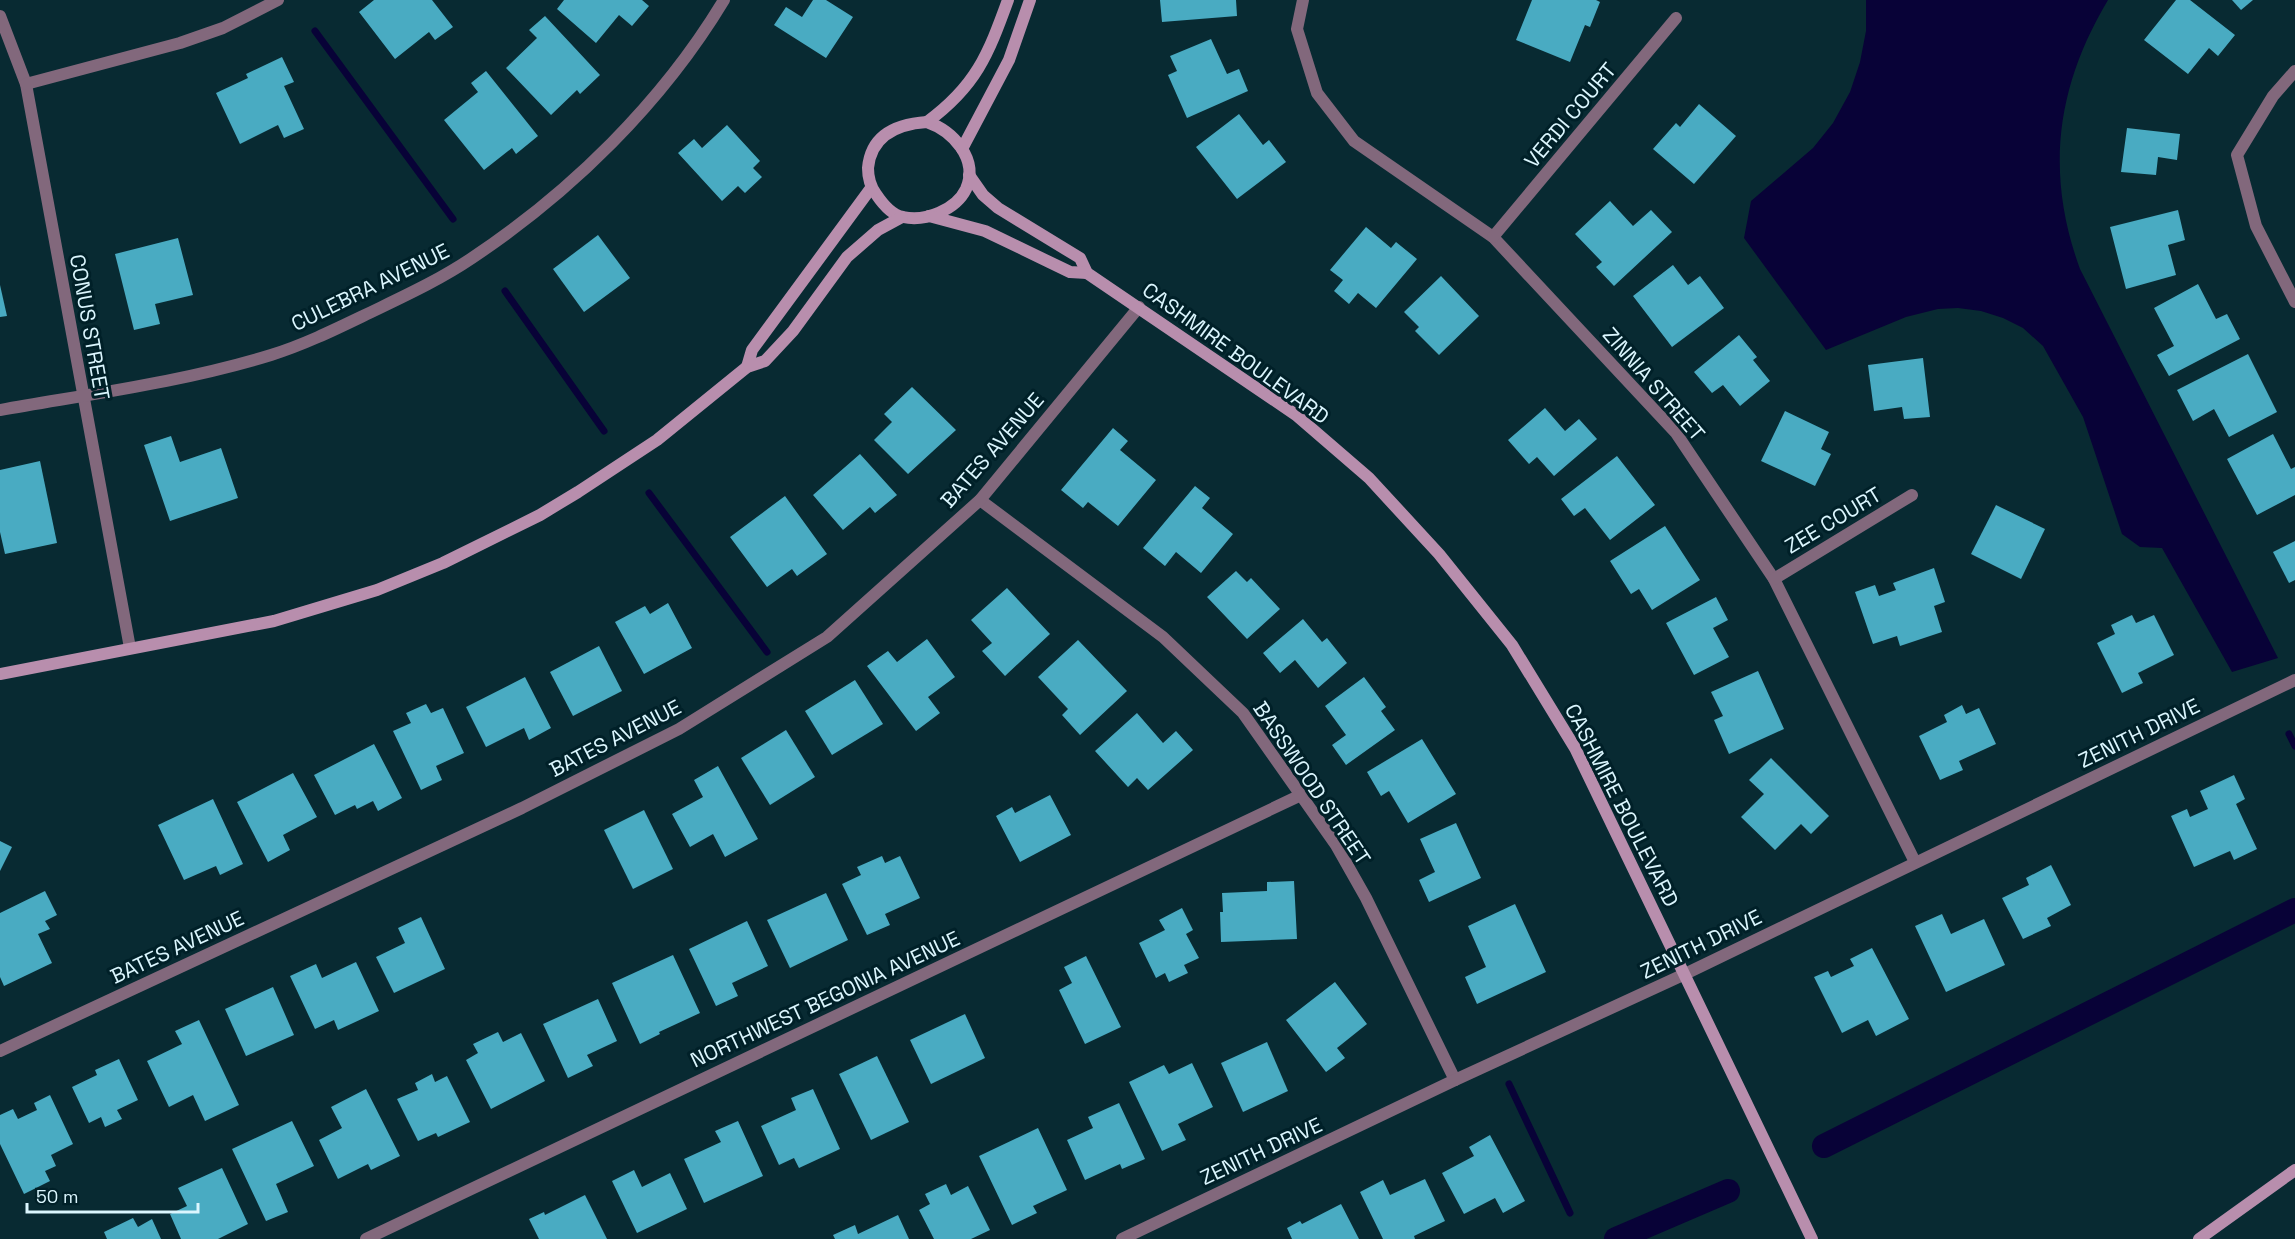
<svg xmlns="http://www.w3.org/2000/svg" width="2295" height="1239" font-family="'Space Grotesk',sans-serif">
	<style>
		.water { fill: #080237 }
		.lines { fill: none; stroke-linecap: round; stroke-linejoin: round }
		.stream { stroke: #080237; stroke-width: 7 }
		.canal { stroke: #080237; stroke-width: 24 }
		.building { fill: #49abc2 }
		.street { stroke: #82687c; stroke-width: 12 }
		.secondary { stroke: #b88ead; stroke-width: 12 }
		.labels { text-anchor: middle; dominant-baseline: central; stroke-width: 6; stroke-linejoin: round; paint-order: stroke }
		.street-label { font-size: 21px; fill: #dbf6fe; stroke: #002028 }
	</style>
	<rect width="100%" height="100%" fill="#082a32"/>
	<path class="water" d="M1866 0H2108C2056 87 2045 173 2080 269L2278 658 2232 672 2162 548 2140 547 2122 534 2083 417 2043 346 2023 328 2003 318 1981 311 1958 308 1938 309 1906 317 1826 350 1744 238 1751 201 1813 148 1833 123 1850 92 1860 62 1866 31Z"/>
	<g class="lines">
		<g class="stream">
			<polyline points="315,31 453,219"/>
			<polyline points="505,291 604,431"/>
			<polyline points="649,493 767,652"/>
			<polyline points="2289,734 2295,746"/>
			<polyline points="1509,1084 1570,1213"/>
		</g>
		<g class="canal">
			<polyline points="1824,1146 2295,910"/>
			<polyline points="1616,1239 1728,1191"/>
		</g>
	</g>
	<g class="building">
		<polygon points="374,0 432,0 453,27 435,40 429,32 395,59 359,12"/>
		<polygon points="564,0 642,0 649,6 632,26 619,15 596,43 557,9"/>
		<polygon points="813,0 826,0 853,17 826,58 774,25 786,7 802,17"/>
		<polygon points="1160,0 1236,0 1237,16 1162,22"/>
		<polygon points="1532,0 1596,0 1600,2 1590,27 1585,25 1570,62 1516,40"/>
		<polygon points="2176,0 2190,0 2235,35 2218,56 2209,48 2188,74 2144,40"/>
		<polygon points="2232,0 2253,0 2241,10"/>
		<polygon points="545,16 600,75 580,94 577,90 551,115 506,68 537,38 529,30"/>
		<polygon points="1211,39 1227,74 1239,69 1248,91 1187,118 1168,75 1177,71 1170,56"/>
		<polygon points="282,57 294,82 284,86 304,129 284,138 278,125 240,144 216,93 248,78 246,74"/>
		<polygon points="486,71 538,136 516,154 512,148 484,170 444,120 478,92 471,83"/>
		<polygon points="1699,104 1736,136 1694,184 1653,149 1676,123 1680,127"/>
		<polygon points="1239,114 1263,145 1269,140 1286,162 1237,199 1196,147"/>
		<polygon points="727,125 760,161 753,168 762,177 745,193 738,186 722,201 678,153 694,139 702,148"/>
		<polygon points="2127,128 2180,134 2177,160 2158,157 2156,175 2121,172"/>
		<polygon points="1610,201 1633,226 1651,210 1672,232 1614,286 1596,267 1602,262 1575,234"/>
		<polygon points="2178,210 2185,240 2168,245 2176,275 2126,289 2110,227"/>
		<polygon points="1366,227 1391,248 1396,242 1417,259 1376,308 1358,293 1349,304 1334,291 1343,280 1330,270"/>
		<polygon points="598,235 630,278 584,312 553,269"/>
		<polygon points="178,238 193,295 155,304 160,324 134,330 115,254"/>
		<polygon points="1673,265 1688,285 1700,276 1724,308 1672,347 1633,296"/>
		<polygon points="1441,276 1479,316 1439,355 1415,331 1419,327 1404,312"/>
		<polygon points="2198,284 2216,319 2227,314 2240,339 2169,376 2157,355 2174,346 2154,308"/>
		<polygon points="0,285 7,316 0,317"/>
		<polygon points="1739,335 1757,357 1753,360 1770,381 1740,406 1723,385 1712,393 1694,372"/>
		<polygon points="2248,354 2277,412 2229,437 2214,409 2193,421 2177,390"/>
		<polygon points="1923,358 1930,417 1904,419 1902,407 1874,411 1868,365"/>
		<polygon points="912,387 956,430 908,474 874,440 892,422 884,414"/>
		<polygon points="1545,408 1565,431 1579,419 1597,439 1554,476 1537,457 1529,464 1508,440"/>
		<polygon points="1785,411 1829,432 1821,449 1831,454 1815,486 1761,461"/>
		<polygon points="1113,428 1128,441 1120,450 1156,480 1118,526 1088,502 1083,508 1061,490"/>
		<polygon points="2273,434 2291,469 2295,467 2295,495 2257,515 2227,459"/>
		<polygon points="171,436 180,462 221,448 238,498 170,521 144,445"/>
		<polygon points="860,454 897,495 875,513 870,507 843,530 813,495"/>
		<polygon points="1617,456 1655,505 1610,540 1585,508 1574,516 1561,499"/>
		<polygon points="40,461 57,543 5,554 0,532 0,470"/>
		<polygon points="1195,486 1210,498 1202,508 1233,534 1201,573 1176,552 1165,566 1143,548"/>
		<polygon points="785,496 827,554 797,576 792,569 767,587 730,537"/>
		<polygon points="1996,505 2045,529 2021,579 1971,554"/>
		<polygon points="1665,526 1700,580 1652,610 1639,589 1631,594 1610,561"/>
		<polygon points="2295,541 2295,580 2289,583 2273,552"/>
		<polygon points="1934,568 1945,602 1934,606 1942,632 1900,646 1897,636 1873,644 1855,592 1875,585 1879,596 1896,590 1893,583"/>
		<polygon points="1236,571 1247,582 1251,578 1280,609 1247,639 1207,597"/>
		<polygon points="1007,588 1050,634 1005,676 982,651 992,643 971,620"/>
		<polygon points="1716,597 1728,620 1713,628 1729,657 1694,675 1666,623"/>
		<polygon points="668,603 692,648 644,674 615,622 645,606 650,614"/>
		<polygon points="2132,615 2136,623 2154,615 2174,655 2138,673 2143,683 2122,693 2097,643 2115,634 2111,625"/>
		<polygon points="1303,619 1322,642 1327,638 1347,663 1318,688 1295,660 1280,673 1263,653"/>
		<polygon points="927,639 955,677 928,697 940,713 916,731 867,666 888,651 897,662"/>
		<polygon points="1078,640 1127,691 1080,735 1062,715 1068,709 1038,677"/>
		<polygon points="599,646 622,691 573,716 550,672"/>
		<polygon points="1758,671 1784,729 1729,754 1714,720 1723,716 1711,692"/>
		<polygon points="525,677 551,728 529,740 524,728 486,747 466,707"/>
		<polygon points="1364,677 1386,707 1381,711 1395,730 1346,765 1332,745 1346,735 1325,706"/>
		<polygon points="855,680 883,724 832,755 805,711"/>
		<polygon points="426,704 431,713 443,708 464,753 436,766 442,780 421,790 393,731 411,723 406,713"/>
		<polygon points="1962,705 1966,714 1979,708 1996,744 1959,761 1963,770 1940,780 1919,736 1947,722 1944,715"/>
		<polygon points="1137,713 1163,743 1176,731 1193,750 1148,790 1137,778 1128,787 1095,751"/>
		<polygon points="786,730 815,777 770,805 741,758"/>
		<polygon points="1422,739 1456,794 1408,823 1389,791 1381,796 1367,772"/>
		<polygon points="374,744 402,798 378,811 373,801 357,809 355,805 335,815 314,775"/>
		<polygon points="1771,758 1829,816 1811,834 1801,824 1775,850 1741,817 1764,794 1749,780"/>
		<polygon points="718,766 758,839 725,857 713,834 690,847 672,814 703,797 694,780"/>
		<polygon points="293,773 317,817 283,835 290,850 268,862 237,802"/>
		<polygon points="2234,775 2245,799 2236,804 2257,849 2234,860 2230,851 2194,867 2171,816 2187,809 2190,817 2208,809 2200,791"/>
		<polygon points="1050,795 1071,835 1020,862 996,816 1012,807 1015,813"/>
		<polygon points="213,799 243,864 220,875 216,866 184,880 158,825"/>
		<polygon points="644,810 673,869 633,889 604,830"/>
		<polygon points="1456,823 1481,878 1429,902 1419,880 1435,872 1420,839"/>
		<polygon points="0,841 12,847 0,871"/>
		<polygon points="882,856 885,863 900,856 920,898 885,914 890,925 867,935 842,884 861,875 857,867"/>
		<polygon points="2051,865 2071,905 2047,918 2051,926 2023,939 2002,898 2029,885 2026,878"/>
		<polygon points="1294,881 1297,939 1221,942 1220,912 1223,912 1222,893 1267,891 1267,882"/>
		<polygon points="45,891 57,915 45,921 50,929 38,934 52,963 4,986 0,977 0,913"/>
		<polygon points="826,893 848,940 790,968 767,920"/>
		<polygon points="1515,904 1546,972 1477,1004 1465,977 1486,967 1468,926"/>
		<polygon points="1182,908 1193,930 1186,934 1199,958 1184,965 1188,973 1169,982 1165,973 1156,978 1139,943 1165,930 1159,920"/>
		<polygon points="1942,914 1951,934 1984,919 2005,965 1946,992 1915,926"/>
		<polygon points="421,917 445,969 394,993 376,957 405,943 398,928"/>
		<polygon points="747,921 768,966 732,983 738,996 716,1006 689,949"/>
		<polygon points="1872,948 1909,1019 1876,1036 1868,1020 1842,1033 1814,977 1828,971 1831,977 1854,966 1850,959"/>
		<polygon points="673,955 700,1013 659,1032 660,1034 640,1044 612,983"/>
		<polygon points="1086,956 1121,1027 1085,1044 1059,990 1072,983 1064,967"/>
		<polygon points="356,962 379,1011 338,1030 334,1020 315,1029 290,976 316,964 322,978"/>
		<polygon points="1335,982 1367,1024 1337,1048 1345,1058 1326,1072 1286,1020"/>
		<polygon points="273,987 294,1035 246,1056 225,1009"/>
		<polygon points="598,999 617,1041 587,1055 593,1066 568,1078 543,1024"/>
		<polygon points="965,1014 985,1058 931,1084 910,1040"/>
		<polygon points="199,1020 239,1105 205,1121 193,1095 169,1107 147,1061 182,1044 175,1031"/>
		<polygon points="498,1032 503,1042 521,1033 545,1081 491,1109 466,1060 478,1053 473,1044"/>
		<polygon points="1267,1042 1288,1091 1243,1112 1221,1063"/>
		<polygon points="877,1056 909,1122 871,1140 839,1074"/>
		<polygon points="119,1059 138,1100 117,1110 122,1119 105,1127 101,1117 89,1123 72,1087 97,1075 95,1070"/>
		<polygon points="1192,1063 1213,1107 1178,1124 1186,1140 1162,1151 1129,1082 1164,1065 1169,1074"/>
		<polygon points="432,1074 435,1082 447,1076 470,1122 438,1137 436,1133 418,1141 397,1099 418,1090 415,1083"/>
		<polygon points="366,1089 400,1156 371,1170 368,1164 338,1179 319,1140 342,1128 331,1107"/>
		<polygon points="813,1089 840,1149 799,1168 794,1158 779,1165 761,1126 796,1110 791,1098"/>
		<polygon points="50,1095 73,1144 51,1155 56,1166 45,1171 50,1181 24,1194 0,1144 0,1115 13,1109 18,1119 37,1110 34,1103"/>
		<polygon points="1119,1103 1145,1159 1122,1169 1120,1164 1085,1180 1067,1140 1093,1128 1088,1117"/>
		<polygon points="292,1121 314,1166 276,1184 288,1212 266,1221 232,1149"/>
		<polygon points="738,1121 763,1176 704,1203 684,1159 721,1142 715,1131"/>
		<polygon points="1038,1128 1067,1190 1033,1206 1037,1213 1012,1225 979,1156"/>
		<polygon points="1490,1135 1525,1201 1503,1213 1495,1198 1464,1214 1442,1173 1474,1156 1469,1147"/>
		<polygon points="222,1168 248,1224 218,1239 181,1239 170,1214 187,1206 178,1188"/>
		<polygon points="634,1170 642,1187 670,1173 687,1209 637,1233 612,1181"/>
		<polygon points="1425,1179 1445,1221 1414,1236 1415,1239 1383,1239 1360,1192 1383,1180 1390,1195"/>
		<polygon points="946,1184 951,1195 968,1186 990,1230 971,1239 934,1239 919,1210 930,1204 925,1194"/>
		<polygon points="585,1195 607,1239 539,1239 529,1219 544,1212 545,1215"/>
		<polygon points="1341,1204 1359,1239 1292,1239 1287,1228 1300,1221 1302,1224"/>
		<polygon points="898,1215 909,1239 835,1239 833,1235 855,1225 858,1234"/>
		<polygon points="133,1218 138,1227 152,1219 161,1239 107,1239 104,1232"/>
	</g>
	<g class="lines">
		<g class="street">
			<polyline points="1303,0 1297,29 1317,93 1354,141 1493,237 1676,433 1774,579 1915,862"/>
			<polyline points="0,16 26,84 130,648"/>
			<polyline points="2295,71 2273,96 2237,155 2256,226 2295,302"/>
			<polyline points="26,84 180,43 223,28 278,0"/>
			<polyline points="1493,237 1676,18"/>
			<path d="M0 410C90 394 183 382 271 355 303 345 334 330 363 316 400 298 438 281 472 258 571 192 662 103 724 0"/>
			<polyline points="980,500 1163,637 1243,713 1336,845 1366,898 1455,1080"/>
			<polyline points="1774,579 1912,495"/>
			<polyline points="0,1051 522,808 679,729 827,637 980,500 1139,307"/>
			<polyline points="366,1239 1301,795"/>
			<polyline points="1122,1239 1455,1080 1685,974 2295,680"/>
		</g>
		<g class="secondary">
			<path d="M927 122C953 131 979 159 966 189 956 210 925 222 903 217 891 215 882 203 876 194 870 186 868 177 868 168 871 135 897 124 927 122Z"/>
			<path d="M927 122C976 86 988 55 1008 0"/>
			<polyline points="962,149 1009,60 1030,0"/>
			<polyline points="969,175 983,195 998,208 1080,258 1087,273 1296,415 1369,478 1439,554 1512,645 1575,748 1812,1239"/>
			<polyline points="929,216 985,231 1070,272 1087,273"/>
			<polyline points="747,367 752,350 871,188"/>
			<polyline points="0,674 274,621 377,590 443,563 540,515 578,492 657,440 747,367 765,361 793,331 847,257 878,230 902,217"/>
			<polyline points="2199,1239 2295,1170"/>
		</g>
	</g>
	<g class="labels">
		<g class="street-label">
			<text transform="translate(1570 115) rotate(-50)">VERDI COURT</text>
			<text transform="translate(370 287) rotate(-26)">CULEBRA AVENUE</text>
			<text transform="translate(90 327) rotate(80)">CONUS STREET</text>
			<text transform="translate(1236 353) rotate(36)">CASHMIRE BOULEVARD</text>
			<text transform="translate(1654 384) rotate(49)">ZINNIA STREET</text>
			<text transform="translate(992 450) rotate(-49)">BATES AVENUE</text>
			<text transform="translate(1833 520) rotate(-31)">ZEE COURT</text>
			<text transform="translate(2139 733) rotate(-26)">ZENITH DRIVE</text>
			<text transform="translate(615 738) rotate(-27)">BATES AVENUE</text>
			<text transform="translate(1312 783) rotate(56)">BASSWOOD STREET</text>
			<text transform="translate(1622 805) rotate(63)">CASHMIRE BOULEVARD</text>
			<text transform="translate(1701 944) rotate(-26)">ZENITH DRIVE</text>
			<text transform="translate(177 947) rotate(-25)">BATES AVENUE</text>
			<text transform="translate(825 999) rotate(-25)">NORTHWEST BEGONIA AVENUE</text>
			<text transform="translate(1261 1151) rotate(-25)">ZENITH DRIVE</text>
		</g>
	</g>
	<path d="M27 1203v9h171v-9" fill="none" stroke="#dbf6fe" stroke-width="3"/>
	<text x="36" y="1203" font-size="18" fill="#dbf6fe" stroke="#002028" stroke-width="4.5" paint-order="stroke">50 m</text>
</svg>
